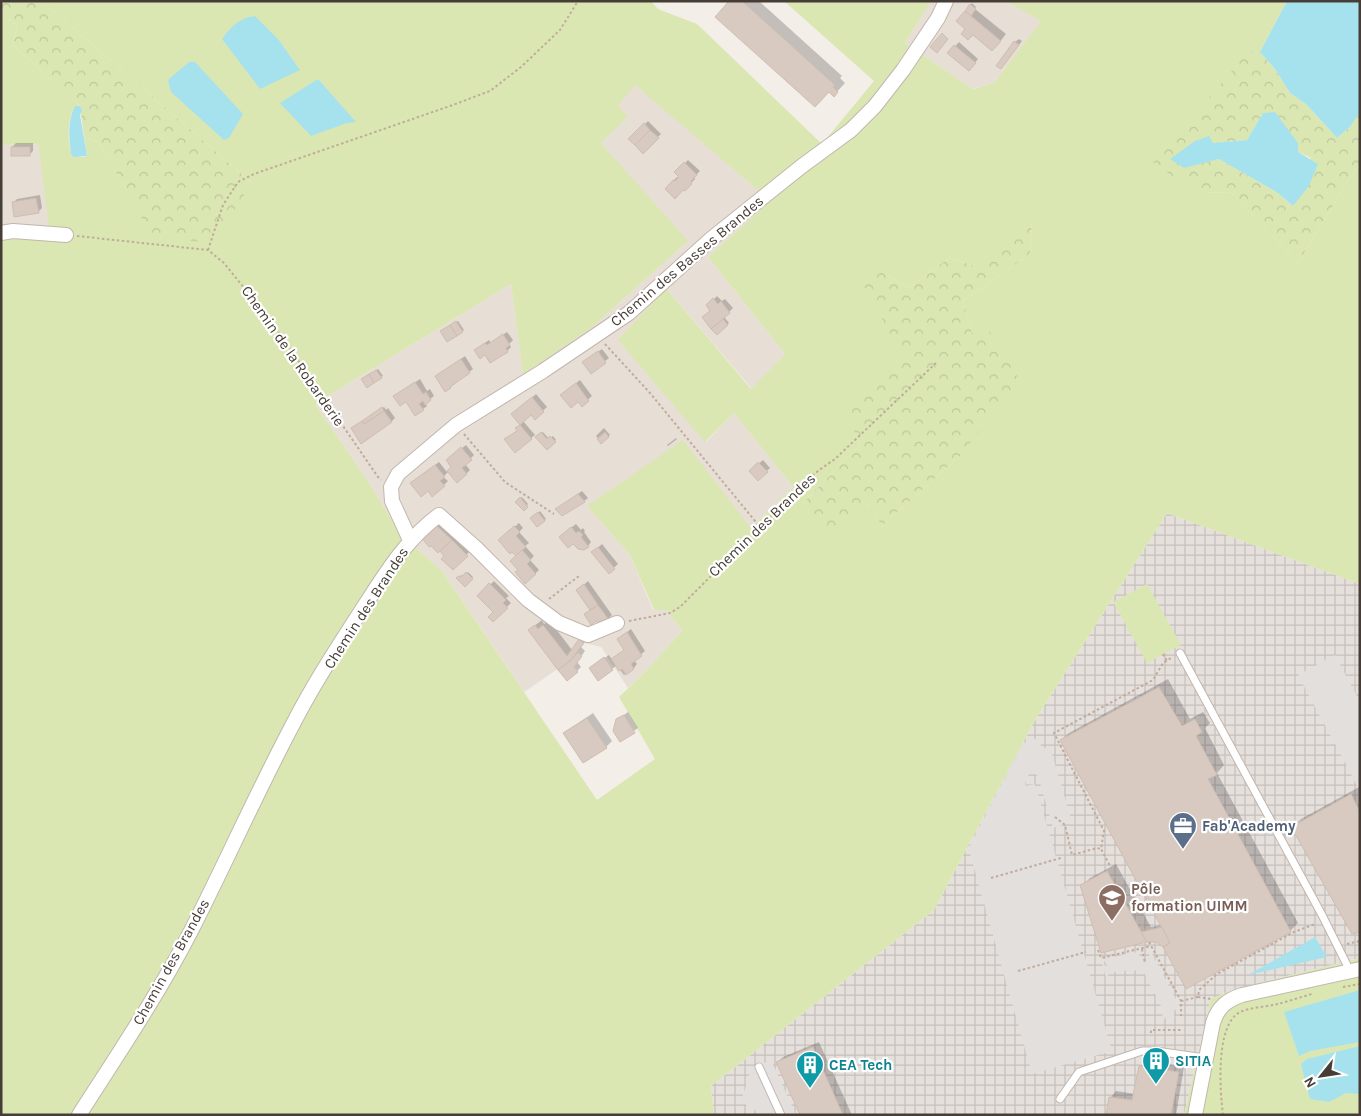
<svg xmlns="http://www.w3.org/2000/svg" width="1361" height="1116" font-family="Karla,sans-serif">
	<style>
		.residential { fill: #e7ded6 }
		.industrial { fill: url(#industrial-grid) }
		.green { fill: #dbe7b2; fill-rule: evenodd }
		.forest { fill: url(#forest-crowns); fill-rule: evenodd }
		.parking { fill: #e2dfdd }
		.water { fill: #a6e2ee }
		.shadow { fill: #0003 }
		.building { fill: #d8cac1; stroke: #d0bdb1 }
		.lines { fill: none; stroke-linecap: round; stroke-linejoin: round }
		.service-casing { stroke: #c2b6ae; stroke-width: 9 }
		.minor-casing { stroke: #c2b6ae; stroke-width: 16 }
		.path { stroke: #c0ab9d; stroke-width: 2; stroke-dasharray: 2.5 2.5; stroke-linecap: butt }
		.service { stroke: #fff; stroke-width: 7 }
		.minor { stroke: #fff; stroke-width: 14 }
		.labels { text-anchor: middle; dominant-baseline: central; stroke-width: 4.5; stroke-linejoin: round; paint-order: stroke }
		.street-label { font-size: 15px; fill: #473d37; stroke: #fff }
		.service-label { font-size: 15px; font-weight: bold; fill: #4e5e75; stroke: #fff; text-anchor: start }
		.education-label { font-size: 15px; font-weight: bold; fill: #785e54; stroke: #fff; text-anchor: start }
		.culture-label { font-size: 15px; font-weight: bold; fill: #0d838f; stroke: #fff; text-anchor: start }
	</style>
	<defs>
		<pattern id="industrial-grid" width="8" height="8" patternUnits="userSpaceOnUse" patternTransform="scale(1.25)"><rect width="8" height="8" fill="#e6e0dd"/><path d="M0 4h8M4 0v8" fill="none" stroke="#c7c1be"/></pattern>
		<pattern id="forest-crowns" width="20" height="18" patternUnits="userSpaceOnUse" patternTransform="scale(1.25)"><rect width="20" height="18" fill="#dbe7b2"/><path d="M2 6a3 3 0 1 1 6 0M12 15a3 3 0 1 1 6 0" fill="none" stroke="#bdc79a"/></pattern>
	</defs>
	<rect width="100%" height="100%" fill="#f4eee8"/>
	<g class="residential">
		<polygon points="931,1 1006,1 1042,21 994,83 972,89 905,43"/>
		<polygon points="635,84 760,192 769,202 708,257 785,354 752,389 666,288 706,442 734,413 793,487 751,528 587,506 630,555 653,610 667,610 682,631 644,673 628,688 601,647 584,643 571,660 524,692 442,571 401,535 367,480 315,404 511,284 523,373 590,329 687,242 601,143 628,117 617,106"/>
		<polygon points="38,144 50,226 48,226 49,236 22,236 1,242 1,145"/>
	</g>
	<polygon class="industrial" points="1167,513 1360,584 1360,958 1235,989 1211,999 1184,1115 714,1115 711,1086 934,910 1035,720"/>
	<g class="green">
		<path d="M42 1H651L658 9 697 24 822 144 874 81 784 1H931L905 43 973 89 994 83 1041 21 1006 1H1287L1260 52H1248L1204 193 1231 192 1298 263 1353 173 1360 165V584L1167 513 1035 720 934 910 711 1086 714 1115H1V242L22 236H49L47 226H49L38 144 1 145V14L17 25 13 45 80 106H75C67 121 67 139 72 156L83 157 87 156 84 137 99 142 151 234 252 183ZM635 85 760 192 769 202 708 257 785 354 751 389 666 288 618 340 705 442 734 413 793 487 751 528 683 440 587 506 630 555 654 610H667L682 631 644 673 619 697 655 759 597 800 442 571 401 535 367 480 315 404 511 284 523 374 590 329 688 241 601 143 628 117 618 106ZM1032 221 1030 254 963 301 972 333 960 456 882 526 867 504 803 503 860 445 846 409 906 360 882 272 909 288 949 258 975 266Z"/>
		<polygon points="1147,584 1181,645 1147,663 1113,602"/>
		<polygon points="1360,958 1360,1115 1184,1115 1211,999 1235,989"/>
	</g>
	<g class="forest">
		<polygon points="1,1 42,1 252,183 212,244 151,235 99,142 84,137 80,106 13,45 17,25 1,14"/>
		<path d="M1248 52H1260L1275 69 1290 93 1307 105 1337 138 1351 126 1358 115H1360V165L1353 173 1298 263 1231 192 1204 193 1180 181 1153 163ZM1263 113 1298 152 1311 158 1293 206 1278 193 1219 159 1184 168 1209 136 1213 143 1247 140Z"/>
		<polygon points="1032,220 1030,254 963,301 972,333 989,330 1019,379 960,456 882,526 867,504 828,538 803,503 860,445 845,409 905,360 863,284 882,272 909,288 949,258 975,266"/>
	</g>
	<g class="parking">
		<polygon points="1335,655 1360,702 1360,791 1298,675"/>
		<polygon points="1039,738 1042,749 1050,747 1072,822 1053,828 1038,776 1033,773 1029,774 1025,783 1026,786 1035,784 1112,1051 1032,1074 969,850 971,843 1023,743"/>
		<polygon points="1137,952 1145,963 1151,952 1179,1005 1173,1013 1175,1017 1160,1019 1163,1014 1162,1008 1144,973 1133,970 1114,972 1109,974 1106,978 1102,963 1108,967 1103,959"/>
		<polygon points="771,1060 796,1115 763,1115 741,1102 751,1068"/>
	</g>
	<g class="water">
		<polygon points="1287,1 1360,1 1360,115 1358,115 1351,126 1337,138 1307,105 1290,93 1275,69 1260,52"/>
		<path d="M255 16 278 39 300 70 260 89 222 39C229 28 241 17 255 16Z"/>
		<polygon points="189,62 195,62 243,114 229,138 224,140 171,92 168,80"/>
		<polygon points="318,79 356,122 347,123 311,136 280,103"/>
		<path d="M75 106H80L82 111 80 115 87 156 73 157 71 154C69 137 67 122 75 106Z"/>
		<polygon points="1275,112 1298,143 1298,152 1318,164 1309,186 1293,206 1278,193 1219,159 1184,168 1170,159 1195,141 1209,136 1213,143 1247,140 1263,113"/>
		<polygon points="1315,937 1327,957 1248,975"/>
		<polygon points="1360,990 1360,1042 1310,1051 1299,1056 1284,1012"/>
		<polygon points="1360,1046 1360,1094 1346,1093 1329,1102 1310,1099 1301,1064 1307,1059"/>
	</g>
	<g class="shadow">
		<polygon points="731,1 759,1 842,76 840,78 845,83 834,95"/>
		<polygon points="972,3 976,7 975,9 1006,34 998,44 967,29 958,21"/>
		<polygon points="1019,39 1022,41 1004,64 1015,42"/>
		<polygon points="959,42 978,59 972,66 949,53"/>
		<polygon points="648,121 661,134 643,152 630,139"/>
		<polygon points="16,143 33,143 33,151 30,154 12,147"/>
		<polygon points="688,160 700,171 695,176 695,179 685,189 666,188 677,177 679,178 681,177 676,172"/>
		<polygon points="40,195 42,208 38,212 13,203 17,199"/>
		<polygon points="717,296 722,301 725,299 733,308 724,317 729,323 717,333 717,325 712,310 708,305"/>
		<polygon points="458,321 464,330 462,331 443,330"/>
		<polygon points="507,332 513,340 509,344 511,347 507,351 475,350 489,340 491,343"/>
		<polygon points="602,349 609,358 591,372 588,359"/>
		<polygon points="465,356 473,369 446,390 437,376"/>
		<polygon points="378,369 383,376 381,377 364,378"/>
		<polygon points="420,379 427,391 430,389 434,396 425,403 427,406 423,409 406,400 395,396"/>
		<polygon points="580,380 592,396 582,405 566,391"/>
		<polygon points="536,394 547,407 535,418 532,413 523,421 535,435 531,438 510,436 518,430 517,428 521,424 513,414"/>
		<polygon points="384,407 386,410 388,408 395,418 391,422 353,428"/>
		<polygon points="604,428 610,435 601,442 596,436"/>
		<polygon points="543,432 549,439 553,436 556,440 547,448 537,437"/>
		<polygon points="676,438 677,439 668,446 667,445"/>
		<polygon points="466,445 474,455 465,464 470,470 466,474 449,471 443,477 448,481 444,485 428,489 415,480 439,462 447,472 453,467 451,457"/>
		<polygon points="763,460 770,468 758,479 750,471"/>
		<polygon points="582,491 588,498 584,501 557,509"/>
		<polygon points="522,497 528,504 524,509 517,502"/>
		<polygon points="540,511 546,519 537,525 532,519"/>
		<polygon points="440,521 470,551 453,569 446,556 440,549 423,537"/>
		<polygon points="519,523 523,528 519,532 529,543 525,546 534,556 530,560 539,570 526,582 519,570 517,556 500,540"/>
		<polygon points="576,524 581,530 583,528 585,531 584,532 591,542 588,546 564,533"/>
		<polygon points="602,544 618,564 609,572 593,552"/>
		<polygon points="468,572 473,577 465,585 458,578 461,575 463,577"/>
		<polygon points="494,581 509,596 506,598 511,603 493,620 495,612 478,596"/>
		<polygon points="588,581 612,615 608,619 596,619 577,591"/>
		<polygon points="542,620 544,624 549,620 572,650 586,634 589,636 581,647 585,651 577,662 581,667 577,671 529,630"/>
		<polygon points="631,629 645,651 634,660 637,664 634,668 624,675 617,665 612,669 594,665 609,655 612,660 625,649 622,636"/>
		<polygon points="1168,679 1190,719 1203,712 1210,723 1205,728 1224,765 1217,773 1298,923 1290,931 1164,946 1159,942 1147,941 1082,886 1090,878 1116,864 1151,927 1162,925 1061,741 1069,733"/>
		<polygon points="628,712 638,728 621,740 617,720"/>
		<polygon points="593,713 612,741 606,747 565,733 571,728"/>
		<polygon points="1359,787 1360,788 1360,931 1293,827 1301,819"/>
		<polygon points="819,1042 852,1115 801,1115 777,1063 783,1057"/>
		<polygon points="1147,1060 1184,1067 1176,1115 1108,1115 1111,1097 1116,1091 1135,1094 1141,1066"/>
	</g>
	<g class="building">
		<polygon points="729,1 742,1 835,85 833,87 838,92 834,97 829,92 815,107 715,17"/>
		<polygon points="970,4 976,9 971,16 965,11"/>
		<polygon points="965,11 1001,41 992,51 973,35 968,40 961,34 965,29 956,21"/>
		<polygon points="942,33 948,39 937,53 930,47"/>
		<polygon points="1014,41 1019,45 1001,69 996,66"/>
		<polygon points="954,45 976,63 969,71 947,53"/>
		<polygon points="644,123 650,130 635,145 628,139"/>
		<polygon points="650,130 659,138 643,154 635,145"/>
		<rect x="11" y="147" width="19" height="9"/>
		<polygon points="684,162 697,175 691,181 692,184 685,191 683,190 675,199 665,189 673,180 675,181 679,177 674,172"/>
		<polygon points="36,198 39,213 14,217 12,202"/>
		<polygon points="713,298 718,304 721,301 730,313 711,329 702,317 710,311 706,305"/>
		<polygon points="723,319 728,325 717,335 711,329"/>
		<polygon points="456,321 463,332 457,336 450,325"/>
		<polygon points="450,325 457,336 447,342 440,331"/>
		<polygon points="503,334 510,345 506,348 508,352 490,363 485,355 480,359 474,350 485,343 487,345"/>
		<polygon points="598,351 606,363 591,374 582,362"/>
		<polygon points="461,359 470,373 450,387 451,388 445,392 435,376"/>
		<polygon points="376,370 382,378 374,383 369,374"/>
		<polygon points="369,374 374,383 367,388 361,379"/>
		<polygon points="415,382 423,394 426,392 431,400 425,405 423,401 419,404 424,410 415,416 406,402 400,406 393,396"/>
		<polygon points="576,383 589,401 582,407 578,402 571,408 560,395"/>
		<polygon points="532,397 544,412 535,420 531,415 520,425 511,414"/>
		<polygon points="382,407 384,411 364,424 362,421"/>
		<polygon points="384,411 392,422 361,444 351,428 362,421 364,424"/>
		<polygon points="520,425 532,439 515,453 504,439 517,431 515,428"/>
		<polygon points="541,432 547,439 550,436 556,442 547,450 535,437"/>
		<polygon points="605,432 609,437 601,444 597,439"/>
		<polygon points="461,447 472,460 462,468 467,474 457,483 447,471 451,467 446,460"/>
		<polygon points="758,462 768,472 758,481 749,471"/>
		<polygon points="435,465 445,477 440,481 445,486 432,497 428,491 421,497 410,483"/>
		<polygon points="578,494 585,502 562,516 555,509"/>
		<polygon points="520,497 528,507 524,511 515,502"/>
		<polygon points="538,512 545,521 537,527 530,518"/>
		<polygon points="435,524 452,540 438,553 431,546 429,547 421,537"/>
		<polygon points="514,526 520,532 516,536 526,547 516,556 512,552 510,554 498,540"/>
		<polygon points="571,527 576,533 579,531 583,535 581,537 589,547 584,550 578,549 573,544 568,548 559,537"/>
		<polygon points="452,540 468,556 453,570 441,559 444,556 440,551"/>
		<polygon points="598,547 615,569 609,574 591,552"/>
		<polygon points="522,550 531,560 527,564 536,574 525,584 515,572 518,570 510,561"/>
		<polygon points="466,572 473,579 465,587 456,578 459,576 461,577"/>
		<polygon points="489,583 506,600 503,603 508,608 493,622 488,617 493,612 477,596"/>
		<polygon points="584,584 598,605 590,610 576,590"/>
		<polygon points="598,605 609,620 601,626 596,621 591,625 584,614"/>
		<polygon points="535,625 538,629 543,625 567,656 579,639 584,643 571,660 558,670 528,630"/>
		<polygon points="627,632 642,656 631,664 634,669 626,675 622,669 619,671 611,659 624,650 617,639"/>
		<polygon points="578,652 582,656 574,667 578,672 567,681 558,670 571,660"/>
		<polygon points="604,657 613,670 598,681 589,668"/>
		<polygon points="1159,687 1182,726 1195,719 1202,732 1196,736 1217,775 1208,779 1291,932 1186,989 1163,947 1170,943 1060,740"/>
		<polygon points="624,715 635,733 620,742 613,731 616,719"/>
		<polygon points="587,718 607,748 583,763 563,733"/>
		<polygon points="1351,794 1360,812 1360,932 1352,934 1291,827"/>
		<polygon points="1107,871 1147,942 1101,953 1080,885"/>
		<polygon points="1162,927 1170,943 1163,947 1156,942 1147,942 1141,932"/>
		<polygon points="813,1047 843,1115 800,1115 776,1062"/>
		<polygon points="1139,1066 1179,1072 1171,1115 1106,1115 1109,1097 1132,1100"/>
	</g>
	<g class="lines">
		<defs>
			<g id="service">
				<polyline points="1180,653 1322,915 1350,971"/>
				<polyline points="759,1067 781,1115"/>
				<polyline points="1060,1099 1079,1072 1142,1051 1156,1051 1205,1058"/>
			</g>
			<g id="minor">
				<polyline points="1,233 13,231 66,235"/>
				<polyline points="410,540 392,501 391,487 398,474 456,425 543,371 629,313 711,239 802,166 851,130 875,106 903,70 938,18 946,1"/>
				<path d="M79 1115C118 1054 158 995 191 931 226 862 257 792 293 724 313 685 337 648 361 611 384 576 405 540 439 515L476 548 528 600 559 623 588 635 617 623"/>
				<path d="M1195 1115 1213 1023C1218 1007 1227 1000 1242 995L1360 969"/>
			</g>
		</defs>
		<use href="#service" class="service-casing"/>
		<use href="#minor" class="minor-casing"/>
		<g class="path">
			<polyline points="77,236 208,250 224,263 273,324 378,477 381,480"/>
			<polyline points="208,250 223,205 238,182 254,174 450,106 490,91 521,67 560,30 578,1"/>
			<polyline points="605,344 650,393 760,527"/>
			<polyline points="464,434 505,482 554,514"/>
			<polyline points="549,599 579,576"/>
			<polyline points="629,621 670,613 680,607 809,478 822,468 835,459 936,363"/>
			<polyline points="1163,654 1167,661"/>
			<polyline points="1055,817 1065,825 1072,855 1097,848 1101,849"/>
			<polyline points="991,878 1061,858"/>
			<polyline points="1145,931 1101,849 1104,831 1054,733 1153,680 1163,663 1171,658"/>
			<polyline points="1149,942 1181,1001 1181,1016"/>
			<polyline points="1347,944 1360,941"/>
			<polyline points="1142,949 1145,963"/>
			<polyline points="1098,950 1101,958 1151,946"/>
			<polyline points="1018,971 1086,952"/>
			<polyline points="1343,987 1360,984"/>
			<polyline points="1198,997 1211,999"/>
			<polyline points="1181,1001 1198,997 1199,990 1217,974 1294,932 1315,924"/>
			<polyline points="1151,1033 1151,1030 1181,1030"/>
			<path d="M1223 1115C1220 1091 1215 1025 1240 1012 1251 1007 1266 1007 1278 1004 1289 1001 1301 997 1312 994"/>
		</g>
		<use href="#service" class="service"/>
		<use href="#minor" class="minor"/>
	</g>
	<defs>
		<symbol id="office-pin" viewBox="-11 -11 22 30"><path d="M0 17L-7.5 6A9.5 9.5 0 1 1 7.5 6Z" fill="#5c6f8a" stroke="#fff"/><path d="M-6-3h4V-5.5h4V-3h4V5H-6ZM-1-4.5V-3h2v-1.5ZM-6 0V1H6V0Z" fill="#fff"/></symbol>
		<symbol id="university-pin" viewBox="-11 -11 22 30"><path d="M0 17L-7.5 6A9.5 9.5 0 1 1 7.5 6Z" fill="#8d6e63" stroke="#fff"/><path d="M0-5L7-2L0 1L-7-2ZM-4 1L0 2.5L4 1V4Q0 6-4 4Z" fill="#fff"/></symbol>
		<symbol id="building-pin" viewBox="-11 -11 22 30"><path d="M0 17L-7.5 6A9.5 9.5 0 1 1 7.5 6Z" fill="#0f9aa8" stroke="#fff"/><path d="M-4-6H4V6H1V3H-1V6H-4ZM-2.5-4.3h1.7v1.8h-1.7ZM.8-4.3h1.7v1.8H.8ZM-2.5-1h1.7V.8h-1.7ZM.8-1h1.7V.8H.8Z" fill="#fff"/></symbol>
	</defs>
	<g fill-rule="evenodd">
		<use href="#office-pin" x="1167" y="810" width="32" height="43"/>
		<use href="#university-pin" x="1096" y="882" width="32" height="43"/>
		<use href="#building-pin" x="1140" y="1045" width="32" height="43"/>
		<use href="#building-pin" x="794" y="1049" width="32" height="43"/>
	</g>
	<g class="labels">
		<g class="street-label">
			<text transform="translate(687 261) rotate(-40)">Chemin des Basses Brandes</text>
			<text transform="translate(293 356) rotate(55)">Chemin de la Robarderie</text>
			<text transform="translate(762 525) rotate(-44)">Chemin des Brandes</text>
			<text transform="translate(366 608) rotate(-57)">Chemin des Brandes</text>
			<text transform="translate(171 962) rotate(-61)">Chemin des Brandes</text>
		</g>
		<g class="service-label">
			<text x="1202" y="826">Fab'Academy</text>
		</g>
		<g class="education-label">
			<text x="1131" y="889">Pôle<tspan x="1131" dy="17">formation UIMM</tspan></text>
		</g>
		<g class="culture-label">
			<text x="1175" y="1061">SITIA</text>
			<text x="829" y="1065">CEA Tech</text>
		</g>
	</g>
	<rect width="1361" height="1116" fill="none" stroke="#473d37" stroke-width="5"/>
	<g transform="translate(1321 1076) rotate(240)" stroke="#ffffff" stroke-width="4" paint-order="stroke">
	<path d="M0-4L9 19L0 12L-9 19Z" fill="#473d37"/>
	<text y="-8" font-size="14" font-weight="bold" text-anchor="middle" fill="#473d37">N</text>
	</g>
</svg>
